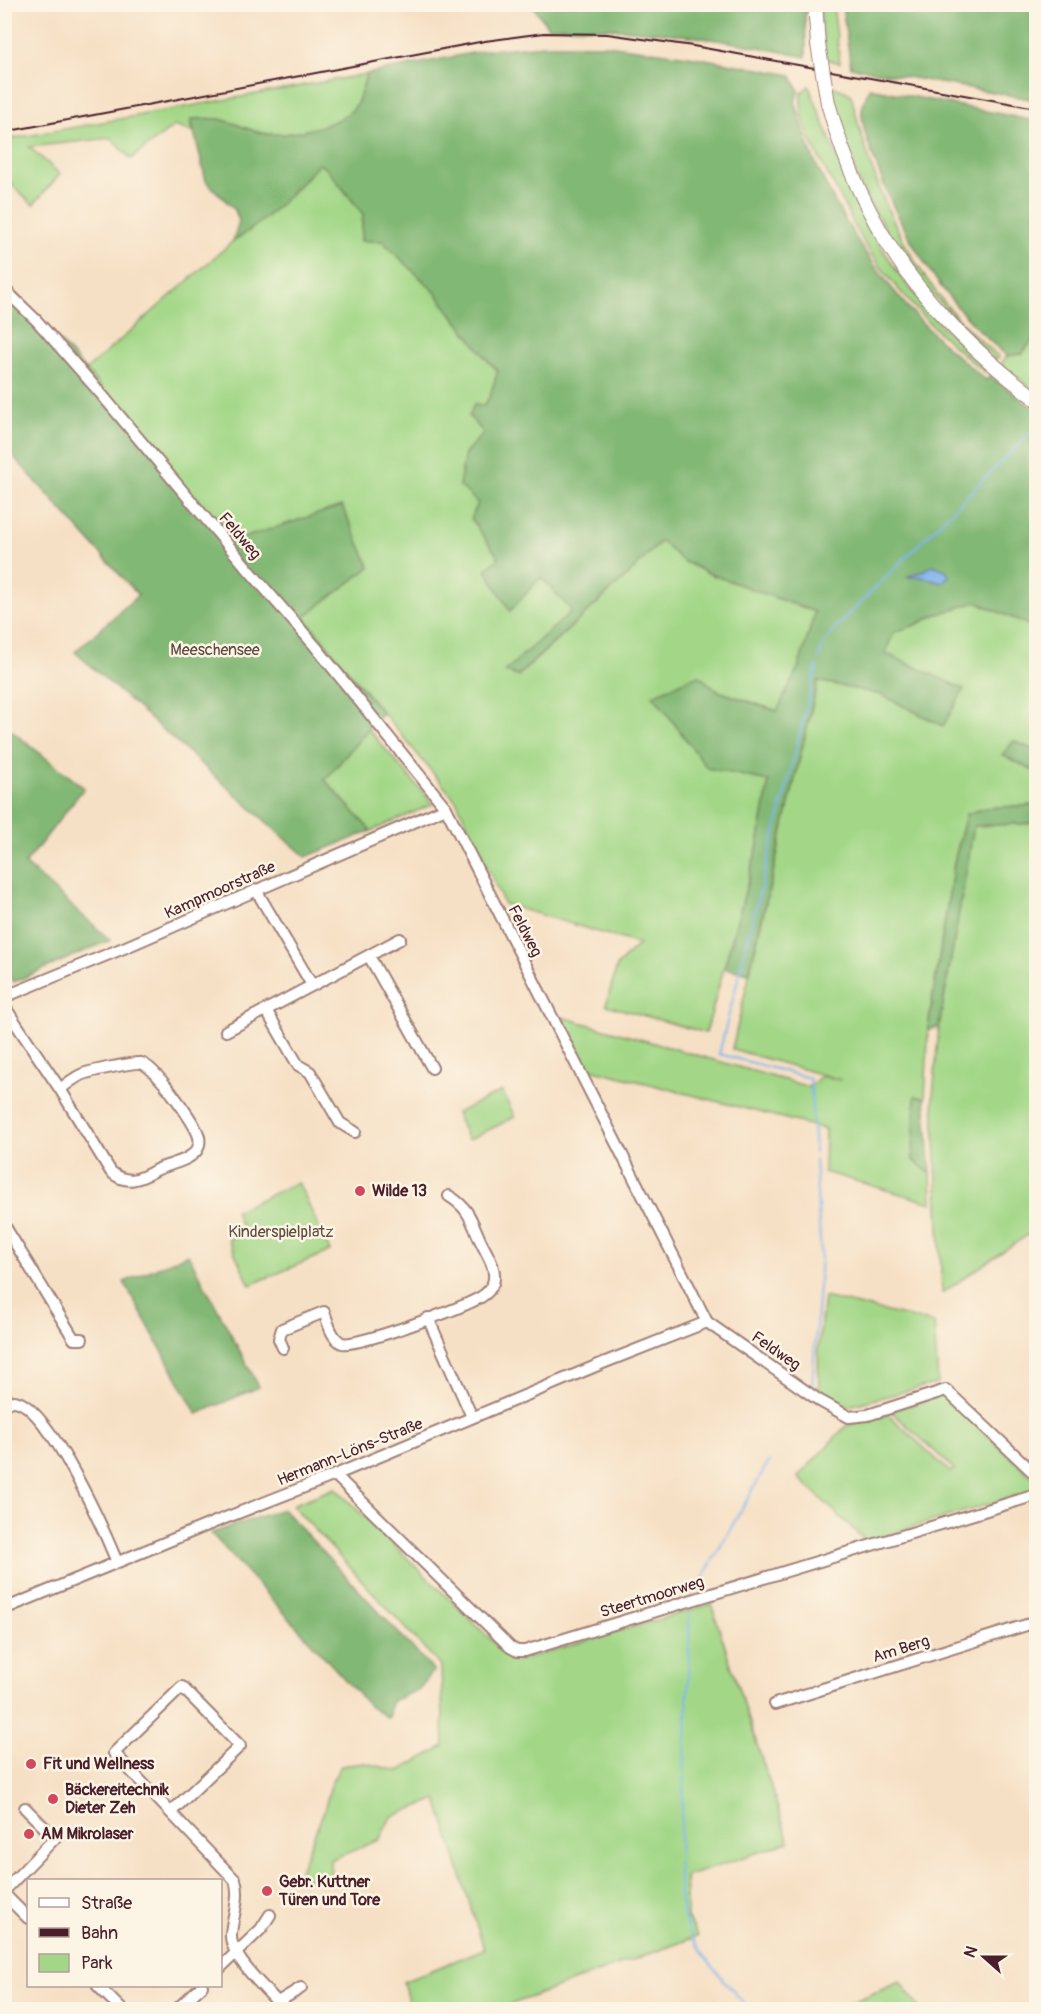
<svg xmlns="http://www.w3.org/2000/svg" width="1041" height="2014" font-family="Pangolin,sans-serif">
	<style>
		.green { fill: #a3d787; stroke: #767b59; stroke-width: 1.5 }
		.forest { fill: #82b874; stroke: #666c50; stroke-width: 1.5 }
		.water { fill: #7fb5ed; stroke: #646a8c; stroke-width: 1.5 }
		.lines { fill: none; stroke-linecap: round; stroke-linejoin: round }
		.stream { stroke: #7fb5ed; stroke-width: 2 }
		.minor-casing { stroke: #a08078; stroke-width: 14 }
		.major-casing { stroke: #a08078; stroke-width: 16 }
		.minor { stroke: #fff; stroke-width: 10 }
		.major { stroke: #fff; stroke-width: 14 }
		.rail { stroke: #4a1f2b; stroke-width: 2 }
		.major-bridge-casing { stroke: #a08078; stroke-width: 16; stroke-linecap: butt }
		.major-bridge { stroke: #fff; stroke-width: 14 }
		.poi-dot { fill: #d1495b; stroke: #fcf5e5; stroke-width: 2 }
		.labels { text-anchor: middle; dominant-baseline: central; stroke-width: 5; stroke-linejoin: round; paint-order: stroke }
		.street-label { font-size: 16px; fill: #4a1f2b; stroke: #fcf5e5 }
		.park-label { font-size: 16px; fill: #604d42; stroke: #fcf5e5 }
		.poi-label { font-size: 16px; font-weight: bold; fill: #4a1f2b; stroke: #fcf5e5; text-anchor: start }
	</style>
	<rect width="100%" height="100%" fill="#fcf5e5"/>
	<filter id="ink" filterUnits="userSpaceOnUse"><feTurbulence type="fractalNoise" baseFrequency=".0167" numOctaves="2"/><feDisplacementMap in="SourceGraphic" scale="12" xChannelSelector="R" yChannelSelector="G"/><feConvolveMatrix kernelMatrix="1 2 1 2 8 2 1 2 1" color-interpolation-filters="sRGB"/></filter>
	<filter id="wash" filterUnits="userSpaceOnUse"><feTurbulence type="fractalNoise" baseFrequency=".008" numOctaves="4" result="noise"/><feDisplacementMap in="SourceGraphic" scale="24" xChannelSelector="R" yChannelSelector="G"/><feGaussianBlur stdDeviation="1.35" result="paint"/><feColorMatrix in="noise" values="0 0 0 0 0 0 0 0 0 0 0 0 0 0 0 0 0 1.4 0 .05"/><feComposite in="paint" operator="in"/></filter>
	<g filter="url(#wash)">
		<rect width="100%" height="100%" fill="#f6e0c5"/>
		<g class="green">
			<polygon points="820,5 833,5 840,63 826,59 821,24"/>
			<path d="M367 74C362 84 362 98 354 108 338 127 292 136 268 134 251 132 235 122 219 119 210 118 200 119 191 119L192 132 174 126 131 159 111 138 29 147 60 174 33 205 5 178 4 140Z"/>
			<path d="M809 86 851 193 870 230 903 280 942 327 987 367 985 372C942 339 903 298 871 254 856 231 845 206 832 182 818 156 798 123 801 93Z"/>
			<path d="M832 86 847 92 851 95C870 174 898 251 953 313 967 329 983 343 999 357L997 359H993L912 273 861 188 831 100Z"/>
			<path d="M319 164 328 170 363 214 361 241 382 240 435 292 489 362 498 371 490 396 484 406 474 405 484 433 465 453 478 504 471 519 500 558 510 611 542 576 573 611 505 671 518 676 628 575 661 541 683 561 713 575 815 612 799 666 778 711 718 691 698 675 707 768 769 781 758 845 706 1033 606 1005 617 966 639 944 504 904 457 802 304 617 370 567 231 542 86 370 233 241C266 221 293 193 319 164Z"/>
			<polygon points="1036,335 1036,393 1001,364 1007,356 1022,354"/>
			<polygon points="976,602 1036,628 1036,751 1014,741 1003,755 1036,772 1036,805 986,808 966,814 954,863 929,1019 925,1098 915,1096 913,1160 931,1174 932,1203 824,1172 825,1129 587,1068 562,1017 809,1087 821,1076 841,1080 732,1049 818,680 882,695 943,726 885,653 894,632 915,625 935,615"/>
			<polygon points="368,729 433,804 371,831 325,780"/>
			<polygon points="1036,823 1036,1229 942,1293 933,1096 939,1027 974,826"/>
			<polygon points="502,1091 515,1117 468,1140 456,1113"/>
			<polygon points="298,1182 330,1251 250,1285 228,1239 244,1233 235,1211"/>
			<polygon points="824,1297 934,1323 938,1383 845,1407 819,1393 818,1349"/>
			<polygon points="944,1394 1036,1481 1036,1490 866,1541 798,1477 846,1426 888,1414 950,1472 954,1469 891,1411"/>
			<polygon points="335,1488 514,1662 711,1604 789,1842 685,1877 687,1918 698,1936 498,2009 410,2009 403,1982 484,1949 437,1799 391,1817 379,1840 330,1860 331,1877 296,1880 324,1811 332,1781 341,1766 365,1763 399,1771 444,1746 441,1666 292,1505"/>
			<polygon points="900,1982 920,2009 836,2009"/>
		</g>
		<g class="forest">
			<path d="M532 5H805L806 57C722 38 634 26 548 27Z"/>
			<polygon points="842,5 1036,5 1036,100 851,67"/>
			<path d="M545 45H606L689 56 791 75 799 91 795 101C801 121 806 142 815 162 845 229 889 294 944 344 957 357 972 368 986 380L990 376 1036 410V628L976 602 935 615 915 625 894 632 885 653 964 689 943 726 882 695 818 681 749 973 724 968 758 845 769 781 707 768 653 695 698 675 718 691 777 711 799 666 815 612 713 575 683 561 661 541 628 575 517 676 505 671 572 611 541 577 510 611 486 570 499 558 471 519 478 503 459 485 465 453 484 433 469 416 474 405 484 406 490 396 498 370 489 362 435 292 382 241H361L363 214 328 170 319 164C290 193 269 220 233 241L239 221 235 210 206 181 191 119C200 119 210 118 218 119 235 122 251 132 267 134 290 136 338 126 354 108 362 98 362 84 367 74L487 50Z"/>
			<path d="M869 88 1036 121V335L1022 354 1007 356C946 305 903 239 876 164 870 149 861 126 862 111 863 103 867 95 869 88Z"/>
			<polygon points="4,281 86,370 231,542 342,506 370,567 304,617 382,713 325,780 371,831 306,857 75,652 138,595 5,447"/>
			<polygon points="4,725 84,788 25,864 110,940 14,982 4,971"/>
			<polygon points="1014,741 1036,751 1036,772 1002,755"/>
			<polygon points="1036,805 1036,823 974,826 939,1027 928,1030 954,863 966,814 986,808"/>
			<polygon points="915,1096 925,1098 931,1174 913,1160"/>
			<polygon points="188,1254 259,1387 197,1414 124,1282"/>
			<polygon points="283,1509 434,1671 418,1690 392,1701 388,1718 370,1707 211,1533"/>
		</g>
		<polygon class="water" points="933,565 946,570 949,576 942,583 922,577 906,577 920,572"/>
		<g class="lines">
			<g class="stream">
				<polyline points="819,658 822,647 833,630 1036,427"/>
				<polyline points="815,1153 810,1078 719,1054 817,666"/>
				<polyline points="812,1387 821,1255 815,1160"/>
				<polyline points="693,1595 769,1461"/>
				<path d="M689 1606C690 1670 686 1734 683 1798 680 1838 674 1882 685 1921 692 1948 731 1987 749 2010"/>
			</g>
		</g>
	</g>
	<g filter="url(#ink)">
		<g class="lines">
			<defs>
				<g id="minor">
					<polyline points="4,289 37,321 102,395 248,569 315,646 446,808 707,1322 820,1401 849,1417 868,1415 946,1390 1036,1475"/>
					<polyline points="256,890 312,985"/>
					<polyline points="369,956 432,1068"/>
					<polyline points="4,997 126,947 446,808"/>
					<path d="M4 1006 60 1089 111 1172C127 1185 139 1180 156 1170 168 1164 188 1162 197 1150 199 1147 200 1141 199 1137 196 1124 155 1066 141 1063 134 1062 91 1071 83 1074 75 1077 67 1084 60 1089"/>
					<polyline points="266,1010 298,1065 310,1072 340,1123 355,1132"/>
					<polyline points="226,1031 400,939"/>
					<polyline points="4,1225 74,1339 82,1339"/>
					<polyline points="428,1318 472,1417"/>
					<path d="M283 1348 279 1339 282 1329 324 1312C328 1322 331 1338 342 1343 355 1348 464 1307 481 1297 486 1294 491 1289 493 1283 498 1269 486 1253 480 1240 471 1220 469 1208 449 1196"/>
					<path d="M4 1404C5 1404 12 1401 13 1401 47 1401 105 1533 117 1562"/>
					<polyline points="335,1475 510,1647 517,1651 525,1651 1036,1495"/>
					<polyline points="4,1609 215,1522 335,1475 603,1363 707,1322"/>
					<polyline points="4,1703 4,1705"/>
					<polyline points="775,1704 1036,1622"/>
					<path d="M171 1812 240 1746 182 1687 114 1753 235 1880C241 1898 232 1916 231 1935 230 1958 270 1993 285 2010"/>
					<polyline points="4,1891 55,1838 25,1808"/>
					<polyline points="4,1894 28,1918"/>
					<polyline points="220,1968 261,1929 270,1915"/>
					<polyline points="98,1986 122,2010"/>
					<polyline points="278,2002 301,1988"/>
					<polyline points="176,2010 202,1986"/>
				</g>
				<g id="major">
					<polyline points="815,4 818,44"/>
					<path d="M828 103C863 232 930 320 1036 399"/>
				</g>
			</defs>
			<use href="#minor" class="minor-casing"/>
			<use href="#major" class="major-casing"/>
			<use href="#minor" class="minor"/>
			<use href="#major" class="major"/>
			<polyline class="rail" points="4,132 485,41 544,33 607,34 693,46 1036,108"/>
			<defs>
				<polyline id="major-bridge" points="818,44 828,103"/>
			</defs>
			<use href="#major-bridge" class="major-bridge-casing"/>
			<use href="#major-bridge" class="major-bridge"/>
		</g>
	</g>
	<g class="poi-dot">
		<circle cx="360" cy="1191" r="6"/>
		<circle cx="31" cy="1764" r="6"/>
		<circle cx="53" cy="1799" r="6"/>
		<circle cx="29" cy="1834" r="6"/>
		<circle cx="267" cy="1891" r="6"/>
	</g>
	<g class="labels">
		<g class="street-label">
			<text transform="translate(240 536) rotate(50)">Feldweg</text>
			<text transform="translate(220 890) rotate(-24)">Kampmoorstraße</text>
			<text transform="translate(525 931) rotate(63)">Feldweg</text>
			<text transform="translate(776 1351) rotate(35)">Feldweg</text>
			<text transform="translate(350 1452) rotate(-22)">Hermann-Löns-Straße</text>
			<text transform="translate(652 1597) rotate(-17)">Steertmoorweg</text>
			<text transform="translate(901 1649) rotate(-17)">Am Berg</text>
		</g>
		<g class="park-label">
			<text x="215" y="650">Meeschensee</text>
			<text x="281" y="1232">Kinderspielplatz</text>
		</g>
		<g class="poi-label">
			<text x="372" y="1191">Wilde 13</text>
			<text x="43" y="1764">Fit und Wellness</text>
			<text x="65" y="1790">Bäckereitechnik<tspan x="65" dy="18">Dieter Zeh</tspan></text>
			<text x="41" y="1834">AM Mikrolaser</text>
			<text x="279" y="1882">Gebr. Kuttner<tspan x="279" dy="18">Türen und Tore</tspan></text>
		</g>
	</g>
	<rect width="1041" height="2014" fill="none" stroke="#fcf5e5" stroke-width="24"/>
	<rect x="27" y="1879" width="195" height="108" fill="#fcf5e5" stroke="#b59f9b" stroke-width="1.5"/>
	<rect x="39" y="1898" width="30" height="9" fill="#ffffff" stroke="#b59f9b" stroke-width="1.5"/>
	<text x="81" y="1909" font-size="18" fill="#4a1f2b">Straße</text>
	<rect x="39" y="1928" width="30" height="9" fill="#4a1f2b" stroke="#b59f9b" stroke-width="1.5"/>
	<text x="81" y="1939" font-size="18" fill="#4a1f2b">Bahn</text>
	<rect x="39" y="1954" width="30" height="18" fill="#a3d787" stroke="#b59f9b" stroke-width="1.5"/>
	<text x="81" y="1969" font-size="18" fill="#4a1f2b">Park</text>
	<g transform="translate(984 1957) rotate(291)" stroke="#fcf5e5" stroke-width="4.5" paint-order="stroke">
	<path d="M0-4.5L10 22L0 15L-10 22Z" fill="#4a1f2b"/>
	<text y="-9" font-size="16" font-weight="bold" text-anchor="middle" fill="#4a1f2b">N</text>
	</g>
</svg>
